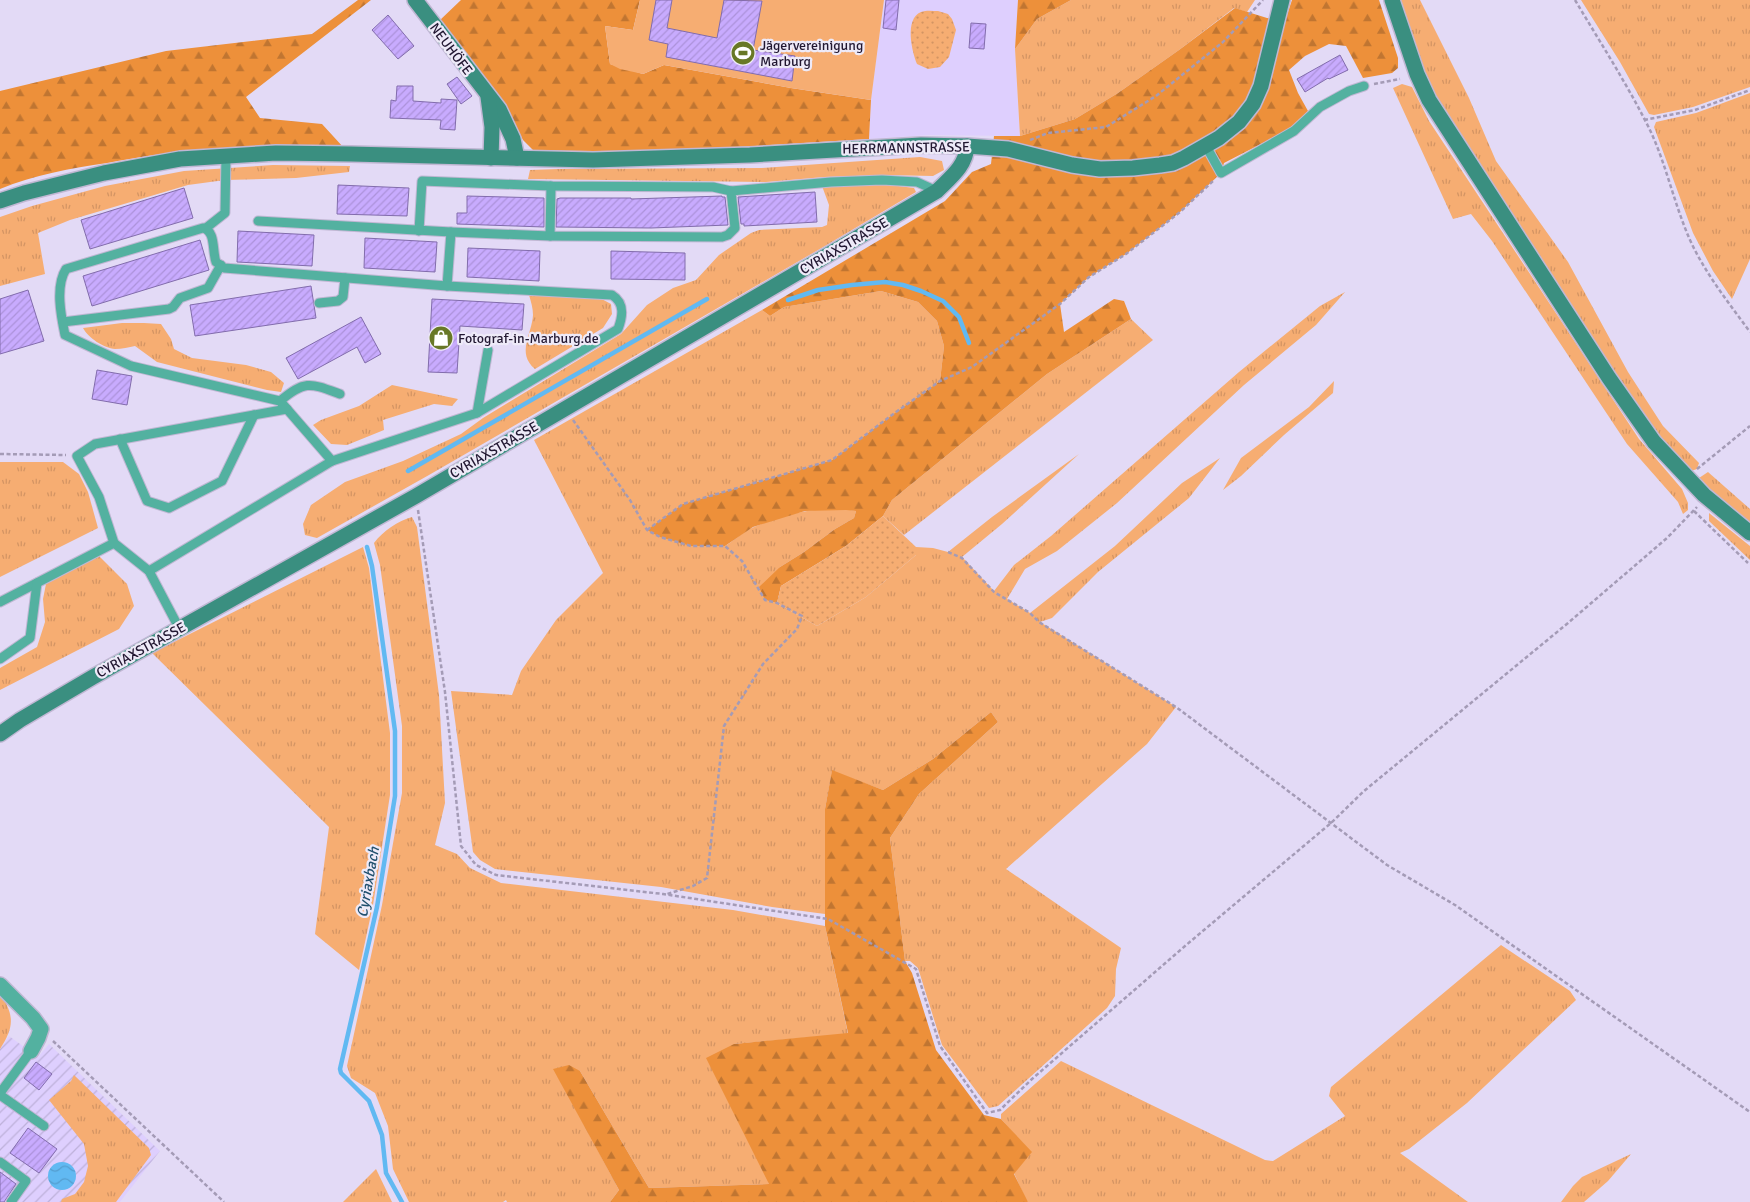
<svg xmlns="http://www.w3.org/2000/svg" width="1750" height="1202" font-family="Signika,sans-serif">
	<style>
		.built { fill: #decffe }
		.industrial { fill: url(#industrial-furrows) }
		.grass { fill: url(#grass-tufts) }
		.forest { fill: url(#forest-firs) }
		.park { fill: url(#park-dots) }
		.pitch { fill: #f6ad72 }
		.water { fill: url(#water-waves) }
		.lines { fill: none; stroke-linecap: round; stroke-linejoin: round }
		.stream { stroke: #61b9f2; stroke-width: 4.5 }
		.building { fill: url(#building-hatch); stroke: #826cac }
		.lane-casing { stroke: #c0b7d3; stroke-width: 11 }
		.street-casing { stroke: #c0b7d3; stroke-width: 18 }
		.secondary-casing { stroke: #c0b7d3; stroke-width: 18 }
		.path { stroke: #a49bb6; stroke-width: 2.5; stroke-dasharray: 4 2.5; stroke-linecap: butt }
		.lane { stroke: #53b1a0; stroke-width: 9 }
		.street { stroke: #53b1a0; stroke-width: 15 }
		.secondary { stroke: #3a8f80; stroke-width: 15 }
		.labels { text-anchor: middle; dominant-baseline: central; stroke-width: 4.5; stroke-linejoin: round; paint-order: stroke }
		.poi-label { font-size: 14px; fill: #211731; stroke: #eeeaf8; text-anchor: start }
		.street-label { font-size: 14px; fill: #211731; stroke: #eeeaf8 }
		.water-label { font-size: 15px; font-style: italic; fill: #21506e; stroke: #eeeaf8 }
	</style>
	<defs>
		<pattern id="industrial-furrows" width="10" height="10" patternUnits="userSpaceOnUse" patternTransform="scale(1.25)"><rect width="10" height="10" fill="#decffe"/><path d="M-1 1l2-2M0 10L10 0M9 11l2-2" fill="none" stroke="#beb1da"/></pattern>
		<pattern id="grass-tufts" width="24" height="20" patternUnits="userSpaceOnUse" patternTransform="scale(1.25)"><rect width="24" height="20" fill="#f6ad72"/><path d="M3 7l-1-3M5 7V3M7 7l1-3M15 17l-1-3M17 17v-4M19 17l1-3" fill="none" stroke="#d39463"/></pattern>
		<pattern id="forest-firs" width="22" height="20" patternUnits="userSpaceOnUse" patternTransform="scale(1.25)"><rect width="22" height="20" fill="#ed903a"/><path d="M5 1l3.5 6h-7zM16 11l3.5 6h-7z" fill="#c07531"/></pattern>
		<pattern id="park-dots" width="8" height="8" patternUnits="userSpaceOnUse" patternTransform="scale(1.25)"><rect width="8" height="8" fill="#f6ad72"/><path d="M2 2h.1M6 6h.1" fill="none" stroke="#d39463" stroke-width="1.8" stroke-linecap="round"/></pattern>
		<pattern id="water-waves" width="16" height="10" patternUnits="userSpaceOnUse" patternTransform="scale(1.25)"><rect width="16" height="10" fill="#61b9f2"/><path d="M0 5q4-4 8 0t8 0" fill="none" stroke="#549ed0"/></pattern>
		<pattern id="building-hatch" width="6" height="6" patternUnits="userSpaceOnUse" patternTransform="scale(1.25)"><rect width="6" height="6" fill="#c8abfe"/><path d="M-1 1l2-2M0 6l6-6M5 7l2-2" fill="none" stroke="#ac92da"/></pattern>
	</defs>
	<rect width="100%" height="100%" fill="#e3daf6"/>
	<polygon class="built" points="884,0 1018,0 1015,49 1020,136 929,135 869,139 871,100"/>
	<polygon class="industrial" points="9,1036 38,1057 49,1044 160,1151 120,1202 0,1202 0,1049"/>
	<g class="grass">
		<polygon points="1071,0 1255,0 1247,12 1234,8 1179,50 1118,93 1075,119 1020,136 1015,49 1037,19"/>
		<polygon points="1399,0 1420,0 1469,98 1496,161 1568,262 1628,372 1663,426 1699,463 1697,469 1688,472 1653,433 1454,131 1423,73"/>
		<polygon points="1581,0 1750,0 1750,87 1693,107 1654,115 1649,114 1620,62"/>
		<polygon points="1402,84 1412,87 1429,121 1639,439 1682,489 1688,503 1688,510 1683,514 1678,502 1627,444 1492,241 1471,214 1453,219 1393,88"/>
		<polygon points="1750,93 1750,259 1732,299 1713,271 1693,233 1654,127 1656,122 1696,113"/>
		<polygon points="920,157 942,161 944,170 933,176 885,175 824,177 766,182 528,179 530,170 559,169 762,168"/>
		<polygon points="273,165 350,166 349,172 296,178 225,180 188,185 70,220 38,233 45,274 0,286 0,217 32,206 105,186 184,171"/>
		<polygon points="883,184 914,188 916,192 825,246 429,475 317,538 305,535 303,524 311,505 345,482 403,461 461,434 483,418 621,334 647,305 673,288 696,280 719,255 751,233 759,230 822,227 827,225 829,205 822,186"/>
		<path d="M881 291 918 302 937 321 944 346 940 381 896 412 832 460 683 504 725 546C735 540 744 531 754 527 786 513 822 505 856 511L854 518 835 529 804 552 780 567 765 600 777 603 817 626 866 597 916 555V547L933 548 948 552 992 517 1079 454 1002 524 962 557 994 591 1014 565 1051 536 1239 372 1320 306 1345 292 1316 325 1244 385 1117 503 1057 551 1025 569 1007 599 1030 613 1115 546 1182 483 1220 458 1189 498 1098 572 1052 618 1040 622 1176 707 1147 744 1006 869 1121 948 1116 969 1115 996 1107 1008 998 1106 989 1108 942 1045 918 968 910 961H905L890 838 919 794 998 722 991 712 933 759 883 790 832 771 825 809V914L772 907 661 887 495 869 480 860 473 852 451 691 512 695 521 671 556 620 603 573 534 440 762 310 770 316 784 307Z"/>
		<path d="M529 295 598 297 611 304 612 314 603 328 535 369C516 353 532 334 533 315 533 308 531 302 529 295Z"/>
		<polygon points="1131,319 1153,340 904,535 883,516 892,500 1047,374"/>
		<path d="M122 323H144L161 324 171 339 174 349 192 358 246 365 271 372 284 383 281 392 267 390 157 362 135 346C129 347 122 349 115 349 104 348 88 338 83 328Z"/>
		<polygon points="1334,381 1333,393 1284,435 1241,476 1223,490 1241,458 1309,407"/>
		<polygon points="392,385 458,399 452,406 434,404 383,420 384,430 347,445 331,444 313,425 321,420 359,406"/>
		<polygon points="0,462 63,462 79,474 88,492 98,528 0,577"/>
		<polygon points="1708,472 1750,509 1750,525 1703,485 1699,478"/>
		<polygon points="1709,513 1750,546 1750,560 1709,521"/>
		<path d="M412 517 417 527 439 695 445 803 435 845 457 854 470 868 501 883 733 910 825 926 848 1034 734 1044 769 1184 649 1188 580 1071 554 1069 619 1190 610 1202H507L506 1200 503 1202H409L393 1169 388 1126 375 1093 351 1078 347 1066 382 905 402 793V726L380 565 374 543C383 531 398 521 412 517Z"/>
		<polygon points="363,547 369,568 390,733 390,795 373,905 359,970 315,934 329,827 152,653"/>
		<polygon points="99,556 127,584 134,606 119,629 0,690 0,668 37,647 45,622 43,599 46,584"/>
		<polygon points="1501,945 1570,991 1576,1000 1467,1103 1409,1149 1400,1153 1468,1202 1028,1202 1026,1200 1014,1173 1031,1152 1001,1119 1001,1114 1061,1061 1265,1160 1273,1161 1345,1116 1329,1096 1331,1087"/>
		<path d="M0 993C14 1015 15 1026 0 1049Z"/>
		<polygon points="74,1075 149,1148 151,1155 116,1202 61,1202 62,1199 75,1194 84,1182 88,1166 84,1144 49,1100 71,1081"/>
		<polygon points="1631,1154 1608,1181 1584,1202 1561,1202 1573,1186 1582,1177"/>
		<polygon points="376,1169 392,1202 343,1202"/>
	</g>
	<g class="forest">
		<path d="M358 0H371L246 97 260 118 322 124 344 148C297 147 249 146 202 150 170 152 139 157 107 163 71 168 34 175 0 189V91L166 51 312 34Z"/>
		<path d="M461 0H640L633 30 605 26 610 64 643 74 664 65 791 88 871 100 869 139C757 146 645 154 533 150L523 140 505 105 439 21Z"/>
		<polygon points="1018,0 1071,0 1037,19 1015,49"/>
		<polygon points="1292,0 1379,0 1398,58 1398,68 1392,73 1363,78 1346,46 1329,44 1305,56 1289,70 1298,93 1308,111 1294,127 1224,163 1221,173 1180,212 1126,254 1089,277 1060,304 1064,332 1114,299 1124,301 1131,319 1047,374 892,500 883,516 846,546 781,586 777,603 765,600 759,587 780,567 804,552 835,529 854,518 856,511 846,510 805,511 753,527 725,546 691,546 660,537 647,530 683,504 832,460 896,412 940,381 944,346 937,321 918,302 881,291 784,307 770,316 762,310 945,201 972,172 991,164 994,136 1020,136 1075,119 1118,93 1179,50 1235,8 1267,18 1285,21"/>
		<polygon points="991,712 998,722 919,794 890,838 905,961 912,973 936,1050 984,1115 1001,1119 1032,1152 1014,1174 1028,1202 610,1202 619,1190 553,1069 569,1065 580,1071 649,1188 769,1184 706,1058 734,1044 848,1033 825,926 825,809 832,770 883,790 933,759"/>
	</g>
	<g class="park">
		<path d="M938 11 948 14 952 19 956 30 949 57 940 67 928 69 917 64C912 52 904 19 921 12 926 10 933 11 938 11Z"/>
		<polygon points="883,516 916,547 916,555 866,597 817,626 777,603 781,586 846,546"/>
	</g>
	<polygon class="pitch" points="640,0 884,0 871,100 791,88 664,65 643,74 620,69 610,64 605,26 633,30"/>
	<circle class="water" cx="62" cy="1176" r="14"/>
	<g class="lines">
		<g class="stream">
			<polyline points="788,300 818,290 852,285 885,282 903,285 921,291 943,301 959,317 969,343"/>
			<polyline points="408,471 707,299"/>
			<polyline points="367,547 372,566 395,731 395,796 377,907 340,1069 341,1073 369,1101 382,1135 386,1173 402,1202"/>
		</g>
	</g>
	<g class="building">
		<polygon points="656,0 672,0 667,28 717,38 724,0 762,1 753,50 795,56 792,81 666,57 668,44 649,40"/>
		<polygon points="886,0 899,0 896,30 883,28"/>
		<polygon points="388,15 414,46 398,59 372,30"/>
		<polygon points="971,23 986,24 984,49 969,48"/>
		<polygon points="1340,55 1348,70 1329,79 1328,78 1305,92 1297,79"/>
		<polygon points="457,77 472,96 461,104 447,84"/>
		<polygon points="397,86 413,86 413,101 441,103 441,99 457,100 455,130 440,129 441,120 390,118 391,100 396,101"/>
		<polygon points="338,185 409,188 407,216 337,214"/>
		<polygon points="184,188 193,218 90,249 81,220"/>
		<polygon points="815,192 817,222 744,226 744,224 741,224 738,197"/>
		<polygon points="467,196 544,198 544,227 457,224 457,213 467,213"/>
		<polygon points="722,196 722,197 725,197 728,225 651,228 556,227 557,199 560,198 631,198 631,199"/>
		<polygon points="238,231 314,235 312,266 237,262"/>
		<polygon points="365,238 437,242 435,272 364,268"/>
		<polygon points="200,240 209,270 92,306 83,276"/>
		<polygon points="468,248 540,251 539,281 467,277"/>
		<polygon points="611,251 685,253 685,280 611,279"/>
		<polygon points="311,286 316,318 195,336 190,305"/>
		<polygon points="28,290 44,341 0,354 0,299"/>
		<polygon points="432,299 524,304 522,330 460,326 457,373 428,372"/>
		<polygon points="361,317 381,354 365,363 357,347 298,379 286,358"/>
		<polygon points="97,370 132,376 127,405 92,399"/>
		<polygon points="36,1062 52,1074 39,1090 24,1078"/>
		<polygon points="28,1128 57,1149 39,1173 10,1153"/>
		<polygon points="0,1172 16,1184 4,1202 0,1202"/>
	</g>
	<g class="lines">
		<defs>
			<g id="lane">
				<polyline points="1206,146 1221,173 1294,131 1320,107 1349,91 1364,86"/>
				<polyline points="258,221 451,232 447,286"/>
				<polyline points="206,228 225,213 226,156"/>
				<polyline points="419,231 422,181 551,186 713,187 731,191"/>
				<polyline points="451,232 550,236 722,237 728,235 735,228 731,191 831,182 882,180 917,182 937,191"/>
				<polyline points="550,236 551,186"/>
				<polyline points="319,303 338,301 343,297 345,278"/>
				<polyline points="63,322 169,309 173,307 180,298 208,288 221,265"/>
				<path d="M280 401C305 380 310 383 340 394"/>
				<polyline points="120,439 147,501 169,508 222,481 254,415"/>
				<path d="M332 461 280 401 131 366 65 335C61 316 55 286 66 269L203 228C216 231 212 251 216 262L224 268 447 286 612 295C625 303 623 316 618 329L477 413"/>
				<polyline points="149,571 332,461 477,413 488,350"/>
				<polyline points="0,602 114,543"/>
				<polyline points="179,628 149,571 114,543 99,497 77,456 95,444 287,409"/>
				<polyline points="0,659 30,638 37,583"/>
				<polyline points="0,1093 31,1051"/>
				<polyline points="0,1095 44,1126"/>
				<polyline points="0,1162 26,1181 11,1202"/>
			</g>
			<polyline id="street" points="0,985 33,1018 41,1029 38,1038 31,1051"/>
			<g id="secondary">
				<polyline points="415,0 499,109 513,139 517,158"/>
				<polyline points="1392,0 1417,74 1429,100 1609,378 1654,442 1704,495 1750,533"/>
				<polyline points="488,97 492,127 491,158"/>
				<polyline points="0,201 24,193 104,173 180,159 276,153 351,154 593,160 750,155 921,145 967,146 1008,149 1072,165 1100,169 1133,168 1160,165 1173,163 1184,158 1219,138 1239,122 1253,104 1261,86 1282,0"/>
				<path d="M0 734 20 720 93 677 416 496 937 191C951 177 966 166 967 146"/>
			</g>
		</defs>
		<use href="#lane" class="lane-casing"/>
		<use href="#street" class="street-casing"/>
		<use href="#secondary" class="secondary-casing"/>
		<g class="path">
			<path d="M1575 0C1600 42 1627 84 1649 128 1666 163 1674 204 1690 240 1705 273 1728 302 1750 332"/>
			<polyline points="1374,84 1400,79"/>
			<polyline points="1644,120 1695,110 1750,90"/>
			<polyline points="1030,140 1048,133 1106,127 1156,96 1223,42 1263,0"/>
			<polyline points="573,420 630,500 647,530 660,537 691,546 725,546 742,561 765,600 777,603 802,616 797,629 763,664 724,726 707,878 693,886 667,894"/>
			<polyline points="0,454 66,455"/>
			<polyline points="1697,469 1750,426"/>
			<polyline points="418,510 445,692 461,846 476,865 496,875 663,894 828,919 916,969 940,1046 987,1113 1000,1110 1032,1079 1185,946 1331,823 1364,791 1568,623 1667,538 1697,507"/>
			<polyline points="1694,511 1748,563"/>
			<polyline points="647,530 683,504 832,460 896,412 940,381 972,367 1060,304 1089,277 1126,254 1180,212 1213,181"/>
			<polyline points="948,552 962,558 994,592 1030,613 1039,622 1176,707 1387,865 1455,905 1750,1112"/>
			<polyline points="53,1041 224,1202"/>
		</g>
		<use href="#lane" class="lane"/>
		<use href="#street" class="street"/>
		<use href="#secondary" class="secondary"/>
	</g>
	<defs>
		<symbol id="stadium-disc" viewBox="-11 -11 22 22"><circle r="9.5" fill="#687826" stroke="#eeeaf8"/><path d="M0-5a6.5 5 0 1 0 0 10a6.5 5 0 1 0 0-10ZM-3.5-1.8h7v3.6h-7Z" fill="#fff"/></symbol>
		<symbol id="shop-disc" viewBox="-11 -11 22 22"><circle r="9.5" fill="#687826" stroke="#eeeaf8"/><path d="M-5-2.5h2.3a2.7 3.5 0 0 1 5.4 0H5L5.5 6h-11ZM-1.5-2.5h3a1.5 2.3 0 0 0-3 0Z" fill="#fff"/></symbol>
	</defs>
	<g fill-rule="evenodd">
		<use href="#stadium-disc" x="729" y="39" width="28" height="28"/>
		<use href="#shop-disc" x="427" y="324" width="28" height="28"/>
	</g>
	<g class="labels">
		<g class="poi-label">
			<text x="760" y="45">Jägervereinigung<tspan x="760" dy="16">Marburg</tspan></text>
			<text x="458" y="338">Fotograf-in-Marburg.de</text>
		</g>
		<g class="street-label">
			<text transform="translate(451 49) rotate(53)">NEUHÖFE</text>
			<text transform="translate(906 148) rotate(-1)">HERRMANNSTRASSE</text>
			<text transform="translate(844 246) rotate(-30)">CYRIAXSTRASSE</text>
			<text transform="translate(494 450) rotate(-30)">CYRIAXSTRASSE</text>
			<text transform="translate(141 650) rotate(-29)">CYRIAXSTRASSE</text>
		</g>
		<g class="water-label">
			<text transform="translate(368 882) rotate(-80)">Cyriaxbach</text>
		</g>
	</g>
</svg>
